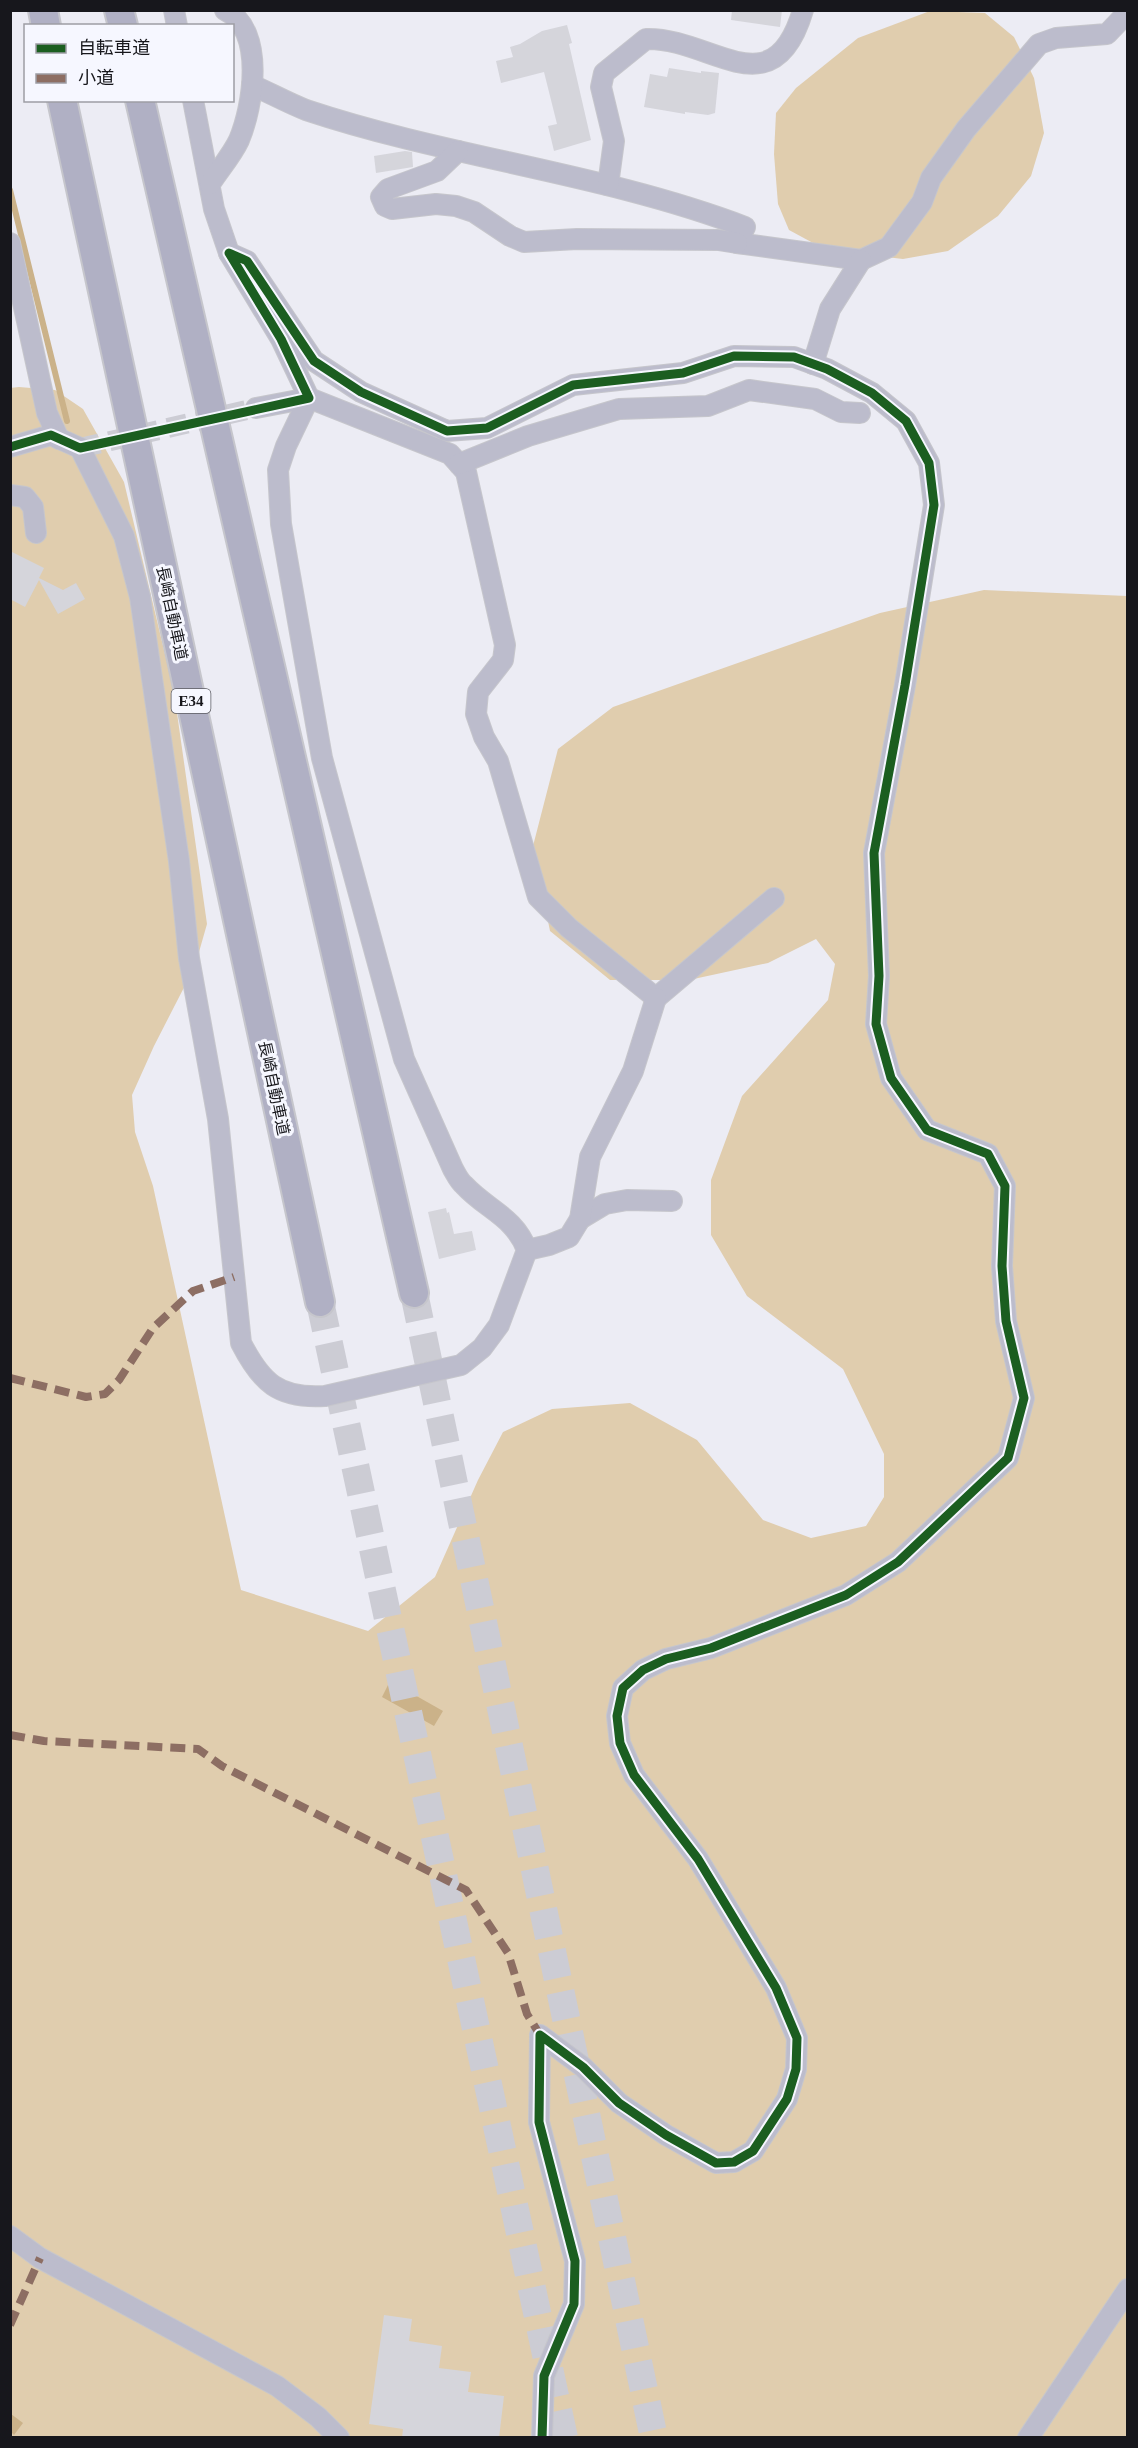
<svg xmlns="http://www.w3.org/2000/svg" width="1138" height="2448" font-family="'Times New Roman','Noto Sans JP',serif">
	<style>
		.forest { fill: #e0cdae }
		.water { fill: #cbb289 }
		.lines { fill: none; stroke-linecap: round; stroke-linejoin: round }
		.stream { stroke: #cbb289; stroke-width: 6 }
		.building { fill: #d5d5db }
		.minor-tunnel { stroke: #ccccd4; stroke-width: 20; stroke-dasharray: 20 10; stroke-linecap: butt }
		.highway-tunnel { stroke: #ccccd4; stroke-width: 28; stroke-dasharray: 28 14; stroke-linecap: butt }
		.minor-casing { stroke: #c6c6cc; stroke-width: 22 }
		.highway-casing { stroke: #c6c6cc; stroke-width: 32 }
		.minor { stroke: #bcbccc; stroke-width: 20 }
		.highway { stroke: #b0b0c4; stroke-width: 28 }
		.quiet { stroke: #8d6e63; stroke-width: 8; stroke-dasharray: 15 8; stroke-linecap: butt }
		.cycleway-casing { stroke: #f6f7ff; stroke-width: 13 }
		.cycleway { stroke: #1b5e20; stroke-width: 9 }
		.labels { text-anchor: middle; dominant-baseline: central; stroke-width: 6; stroke-linejoin: round; paint-order: stroke }
		.shield { fill: #f6f7ff; stroke: #5a5a60; stroke-width: 1.5 }
		.shield-label { font-size: 15px; font-weight: bold; fill: #17171c }
		.street-label { font-size: 16px; fill: #17171c; stroke: #f6f7ff }
	</style>
	<rect width="100%" height="100%" fill="#ececf4"/>
	<g class="forest">
		<polygon points="930,11 985,13 1014,37 1034,78 1044,133 1031,176 998,216 948,251 903,259 826,250 789,230 778,204 774,154 776,113 796,88 858,38"/>
		<polygon points="19,387 55,390 83,409 124,482 174,692 207,924 195,966 154,1046 132,1095 135,1132 153,1186 241,1590 368,1631 435,1577 478,1480 503,1432 552,1409 630,1403 697,1440 763,1520 811,1538 866,1526 884,1497 884,1454 843,1369 747,1296 711,1235 711,1180 742,1096 828,1000 835,964 816,939 768,963 689,980 610,980 550,931 533,846 558,749 613,707 880,613 984,590 1127,596 1127,2437 11,2437 10,388"/>
	</g>
	<g class="water">
		<polygon points="390,1681 443,1711 434,1726 382,1697"/>
		<polygon points="11,2414 23,2423 14,2435 11,2432"/>
	</g>
	<g class="lines">
		<polyline class="stream" points="10,190 67,421"/>
	</g>
	<g class="building">
		<polygon points="732,10 782,10 780,27 731,20"/>
		<polygon points="567,25 572,43 569,44 591,140 554,151 548,126 557,124 544,72 501,83 496,61 513,57 510,47 520,44 542,31"/>
		<polygon points="669,68 701,73 701,71 719,73 715,113 708,115 685,112 685,114 644,107 650,74 667,77"/>
		<polygon points="405,151 412,152 413,167 376,173 374,156"/>
		<polygon points="10,551 44,568 39,578 63,590 76,583 85,599 58,614 39,580 25,607 10,599"/>
		<polygon points="446,1208 447,1213 449,1212 454,1234 472,1231 476,1250 439,1259 428,1212"/>
		<polygon points="384,2315 412,2319 409,2341 442,2346 439,2368 471,2372 468,2392 504,2396 499,2438 402,2438 403,2429 369,2424"/>
	</g>
	<g class="lines">
		<polyline class="minor-tunnel" points="80,448 256,408"/>
		<g class="highway-tunnel">
			<polyline points="414,1293 654,2438"/>
			<polyline points="320,1302 564,2438"/>
		</g>
		<defs>
			<g id="minor">
				<polyline points="174,10 177,26"/>
				<path d="M252 85C270 93 288 103 306 110 450 158 603 173 745 227L737 243 861 260 889 247 922 202 931 178 966 129 1039 44 1056 38 1107 34 1128 12"/>
				<polyline points="193,100 214,209 229,253"/>
				<polyline points="458,151 437,171 388,189 381,197 385,206 392,209 436,204 456,206 474,212 510,236 524,242 577,239 718,240 737,243"/>
				<path d="M210 184C219 170 232 155 239 140 253 107 266 30 225 10"/>
				<path d="M608 185 614 141 601 87 604 73 646 39C711 37 773 112 803 10"/>
				<polyline points="10,243 47,413 59,439"/>
				<polyline points="813,364 830,309 861,260"/>
				<polyline points="256,408 309,398 281,339 229,253 247,261 314,361 361,392 447,431 487,428 573,385 683,373 734,356 794,357 827,369 872,393 906,421 929,463 934,505 905,685 874,853 879,976 876,1024 891,1078 927,1130 988,1154 1005,1186 1002,1266 1006,1321 1024,1398 1008,1458 898,1562 846,1595 711,1648 666,1659 643,1670 623,1688 617,1716 620,1743 634,1775 698,1859 776,1988 797,2038 796,2069 787,2099 753,2151 734,2162 716,2163 666,2135 619,2103 583,2067 540,2035 539,2122 575,2261 574,2304 544,2376 542,2438"/>
				<path d="M10 447 51 435 80 448 124 536 140 597 179 861 189 958 218 1119 241 1343C261 1382 278 1399 325 1396L461 1365 482 1348 499 1325 527 1250C514 1216 487 1210 464 1185 459 1181 456 1174 453 1169L404 1059 322 758 281 524 278 470 286 446 309 398 450 454 466 472 505 645 503 660 478 692 476 714 484 737 498 761 538 897 569 928 656 998 774 898"/>
				<polyline points="459,464 528,436 619,409 708,406 749,390 815,399 841,412 860,413"/>
				<polyline points="10,495 25,497 33,507 36,533"/>
				<polyline points="580,1219 605,1204 627,1200 672,1201"/>
				<polyline points="527,1250 549,1245 569,1237 580,1219 590,1157 633,1071 656,998"/>
				<polyline points="10,2236 40,2258 277,2386 318,2417 339,2438"/>
				<polyline points="1028,2438 1128,2289"/>
			</g>
			<g id="highway">
				<polyline points="43,10 46,26"/>
				<polyline points="119,10 123,26"/>
				<polyline points="62,100 320,1302"/>
				<polyline points="140,100 414,1293"/>
			</g>
		</defs>
		<use href="#minor" class="minor-casing"/>
		<use href="#highway" class="highway-casing"/>
		<use href="#minor" class="minor"/>
		<use href="#highway" class="highway"/>
		<g class="quiet">
			<polyline points="10,1378 86,1397 105,1394 119,1380 153,1328 193,1291 234,1277"/>
			<polyline points="10,1735 44,1741 198,1749 222,1766 466,1890 508,1953 527,2014 540,2035"/>
			<polyline points="10,2325 40,2258"/>
		</g>
		<defs>
			<polyline id="cycleway" points="10,447 51,435 80,448 309,398 281,339 229,253 247,261 314,361 361,392 447,431 487,428 573,385 683,373 734,356 794,357 827,369 872,393 906,421 929,463 934,505 905,685 874,853 879,976 876,1024 891,1078 927,1130 988,1154 1005,1186 1002,1266 1006,1321 1024,1398 1008,1458 898,1562 846,1595 711,1648 666,1659 643,1670 623,1688 617,1716 620,1743 634,1775 698,1859 776,1988 797,2038 796,2069 787,2099 753,2151 734,2162 716,2163 666,2135 619,2103 583,2067 540,2035 539,2122 575,2261 574,2304 544,2376 542,2438"/>
		</defs>
		<use href="#cycleway" class="cycleway-casing"/>
		<use href="#cycleway" class="cycleway"/>
	</g>
	<g class="labels">
		<rect class="shield" x="171.5" y="689" width="39" height="24" rx="4.5"/>
		<g class="shield-label">
			<text x="191" y="701">E34</text>
		</g>
		<g class="street-label">
			<text transform="translate(172 613) rotate(78)">長崎自動車道</text>
			<text transform="translate(274 1088) rotate(78)">長崎自動車道</text>
		</g>
	</g>
	<rect width="1138" height="2448" fill="none" stroke="#17171c" stroke-width="24"/>
	<rect x="24" y="24" width="210" height="78" fill="#f6f7ff" stroke="#9d9da4" stroke-width="1.5"/>
	<rect x="36" y="44" width="30" height="9" fill="#1b5e20" stroke="#9d9da4" stroke-width="1.5"/>
	<text x="78" y="54" font-size="18" fill="#17171c">自転車道</text>
	<rect x="36" y="74" width="30" height="9" fill="#8d6e63" stroke="#9d9da4" stroke-width="1.5"/>
	<text x="78" y="84" font-size="18" fill="#17171c">小道</text>
</svg>
